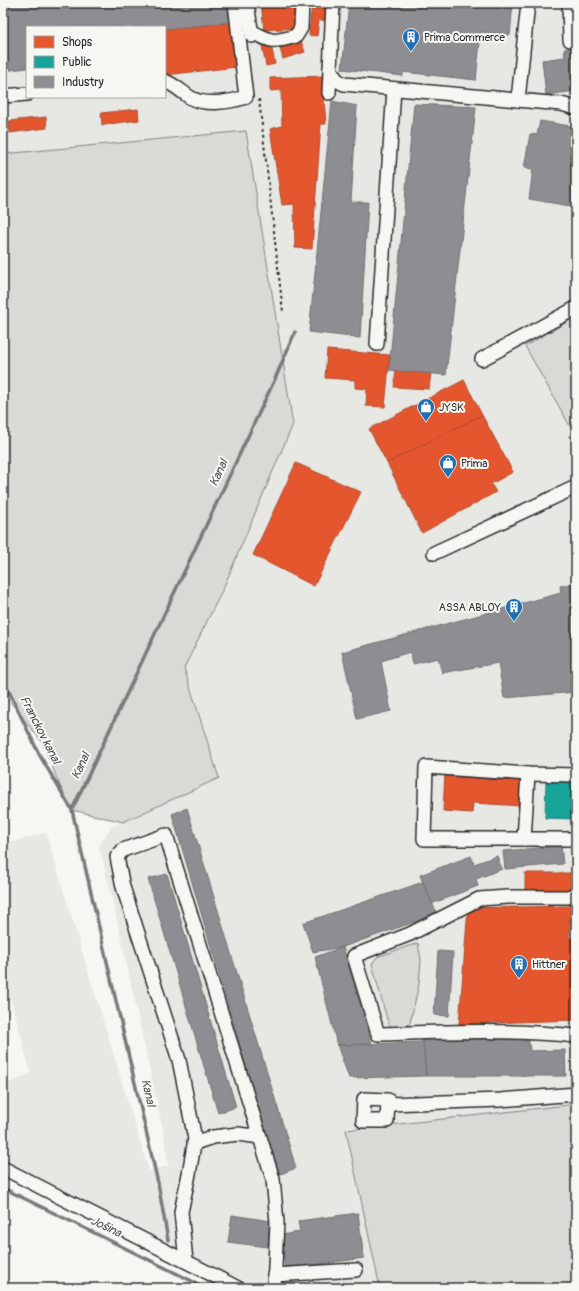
<svg xmlns="http://www.w3.org/2000/svg" width="579" height="1291" font-family="Pangolin,sans-serif">
	<style>
		.built { fill: #e7e7e3; fill-rule: evenodd }
		.green { fill: #d9d9d5; stroke: #828280 }
		.shops { fill: #e4572e; stroke: #ac4a2d }
		.public { fill: #17a398; stroke: #1d7f77 }
		.industry { fill: #8d8d92; stroke: #707073 }
		.lines { fill: none; stroke-linecap: round; stroke-linejoin: round }
		.stream { stroke: #7a7a78; stroke-width: 3.5 }
		.minor-casing { stroke: #2b2b2b; stroke-width: 16 }
		.path { stroke: #2b2b2b; stroke-width: 2; stroke-dasharray: 3 3; stroke-linecap: butt }
		.minor { stroke: #f6f6f2; stroke-width: 13 }
		.labels { text-anchor: middle; dominant-baseline: central; stroke-width: 4; stroke-linejoin: round; paint-order: stroke }
		.poi-label { font-size: 11px; fill: #2b2b2b; stroke: #f6f6f2; text-anchor: start }
		.water-label { font-size: 12px; font-style: italic; fill: #525251; stroke: #f6f6f2 }
	</style>
	<rect width="100%" height="100%" fill="#f6f6f2"/>
	<filter id="ink" filterUnits="userSpaceOnUse"><feTurbulence type="fractalNoise" baseFrequency=".025" numOctaves="2"/><feDisplacementMap in="SourceGraphic" scale="8" xChannelSelector="R" yChannelSelector="G"/><feConvolveMatrix kernelMatrix="1 2 1 2 8 2 1 2 1" color-interpolation-filters="sRGB"/></filter>
	<g filter="url(#ink)">
		<path class="built" d="M3 3H576V1104L346 1130 380 1288H253L181 1253 169 1178 177 1257 238 1288H200L208 1277 3 1169V1086L31 1073 3 971V844L46 833 149 1171 168 1166 164 1135 114 906 99 846 111 827 219 778 184 668 222 591 246 131 3 154ZM27 27H165V97H27Z"/>
		<g class="green">
			<polygon points="246,131 293,424 222,591 184,668 219,778 123,822 72,810 65,798 42,742 3,693 3,154"/>
			<polygon points="576,317 576,437 525,346"/>
			<polygon points="418,943 421,960 419,984 410,1023 402,1031 393,1029 388,1023 372,964 377,957"/>
			<polygon points="576,1104 576,1288 380,1288 346,1130"/>
		</g>
		<g class="shops">
			<polygon points="261,3 295,3 298,28 264,30"/>
			<polygon points="312,4 331,6 329,21 319,20 317,36 309,35"/>
			<polygon points="233,22 237,67 165,75 165,29"/>
			<polygon points="300,38 305,52 283,59 279,45"/>
			<polygon points="271,44 275,64 266,66 262,46"/>
			<polygon points="322,76 326,124 321,124 312,249 295,248 294,204 282,205 270,129 282,126 281,90 270,91 270,78"/>
			<polygon points="3,107 7,132 3,133"/>
			<polygon points="138,109 139,120 102,125 101,113"/>
			<polygon points="46,117 47,128 10,133 9,121"/>
			<polygon points="327,350 390,355 385,407 366,406 367,389 355,388 355,380 325,378"/>
			<polygon points="396,370 431,373 429,389 394,387"/>
			<polygon points="464,380 482,415 387,463 369,429"/>
			<polygon points="482,415 513,472 491,484 496,492 422,533 387,463"/>
			<polygon points="296,463 361,492 314,586 253,555"/>
			<polygon points="445,773 524,777 523,806 473,803 472,813 443,811"/>
			<polygon points="525,873 575,873 574,891 525,891"/>
			<polygon points="571,906 569,938 576,938 576,1020 459,1024 468,908"/>
		</g>
		<polygon class="public" points="546,781 576,782 576,819 545,818"/>
		<g class="industry">
			<polygon points="3,3 232,3 233,22 165,29 165,27 27,27 27,68 3,71"/>
			<polygon points="349,3 513,3 510,35 481,32 476,80 403,72 403,76 342,69"/>
			<polygon points="576,48 576,91 546,95 542,60 565,57 564,49"/>
			<polygon points="332,101 357,106 351,202 368,202 360,338 309,332"/>
			<polygon points="414,104 476,107 446,375 389,370"/>
			<polygon points="540,121 576,127 576,207 529,199 533,169 524,168 530,134 537,135"/>
			<polygon points="576,576 576,692 504,698 498,663 442,673 438,658 413,664 410,652 381,661 391,711 357,719 342,652 561,593 560,586 574,583 574,577"/>
			<polygon points="187,808 296,1168 278,1175 172,814"/>
			<polygon points="561,846 563,864 505,869 503,851"/>
			<polygon points="471,856 474,864 497,856 502,869 476,879 478,886 431,904 420,875"/>
			<polygon points="167,874 236,1107 218,1113 148,879"/>
			<polygon points="423,882 437,914 343,947 313,952 303,923"/>
			<polygon points="343,947 372,1044 337,1045 315,957"/>
			<polygon points="438,951 453,952 449,1016 434,1015"/>
			<polygon points="528,1034 530,1051 565,1050 566,1076 426,1076 422,1038"/>
			<polygon points="423,1042 426,1076 349,1078 337,1045"/>
			<polygon points="358,1213 364,1258 285,1269 281,1235 300,1232 298,1221"/>
			<polygon points="232,1215 271,1221 267,1247 228,1242"/>
		</g>
		<g class="lines">
			<g class="stream">
				<polyline points="3,679 39,754 72,810"/>
				<polyline points="3,1188 200,1285"/>
				<polyline points="168,1240 158,1183 72,810 275,379 295,332"/>
			</g>
			<defs>
				<g id="minor">
					<polyline points="247,3 252,36"/>
					<polyline points="569,3 570,40"/>
					<path d="M251 31C271 42 273 43 296 36L301 28 302 3"/>
					<path d="M330 68C334 76 336 81 344 84L561 104 576 108"/>
					<path d="M165 81C175 85 182 92 191 98 206 106 231 102 246 97L235 3"/>
					<polyline points="329,93 333,3"/>
					<polyline points="3,96 27,94"/>
					<polyline points="518,100 528,3"/>
					<polyline points="377,344 394,89"/>
					<polyline points="482,359 576,308"/>
					<polyline points="434,553 576,487"/>
					<polyline points="576,775 528,774 426,767 424,839 576,839"/>
					<polyline points="524,839 528,774"/>
					<path d="M576 894 568 897H508L479 899 410 934 354 956 378 1034C444 1032 510 1029 576 1036"/>
					<polygon points="364,1099 388,1100 387,1121 363,1121"/>
					<polyline points="388,1104 500,1100 576,1094"/>
					<polyline points="194,1143 213,1137 238,1134 260,1137"/>
					<polyline points="3,1168 238,1288"/>
					<polyline points="186,1261 181,1212 189,1174 195,1139 179,1060 123,887 117,857 123,850 166,835 273,1179 277,1222 274,1288"/>
					<polyline points="274,1275 356,1270"/>
				</g>
			</defs>
			<use href="#minor" class="minor-casing"/>
			<polyline class="path" points="259,99 283,312"/>
			<use href="#minor" class="minor"/>
		</g>
	</g>
	<defs>
		<symbol id="building-pin" viewBox="-11 -11 22 30"><path d="M0 17L-7.5 6A9.5 9.5 0 1 1 7.5 6Z" fill="#1f6fb2" stroke="#f6f6f2"/><path d="M-4-6H4V6H1V3H-1V6H-4ZM-2.5-4.3h1.7v1.8h-1.7ZM.8-4.3h1.7v1.8H.8ZM-2.5-1h1.7V.8h-1.7ZM.8-1h1.7V.8H.8Z" fill="#fff"/></symbol>
		<symbol id="shop-pin" viewBox="-11 -11 22 30"><path d="M0 17L-7.5 6A9.5 9.5 0 1 1 7.5 6Z" fill="#1f6fb2" stroke="#f6f6f2"/><path d="M-5-2.5h2.3a2.7 3.5 0 0 1 5.4 0H5L5.5 6h-11ZM-1.5-2.5h3a1.5 2.3 0 0 0-3 0Z" fill="#fff"/></symbol>
	</defs>
	<g fill-rule="evenodd">
		<use href="#building-pin" x="401" y="27" width="20" height="27"/>
		<use href="#shop-pin" x="416" y="397" width="20" height="27"/>
		<use href="#shop-pin" x="438" y="453" width="20" height="27"/>
		<use href="#building-pin" x="504" y="597" width="20" height="27"/>
		<use href="#building-pin" x="509" y="954" width="20" height="27"/>
	</g>
	<g class="labels">
		<g class="poi-label">
			<text x="424" y="37">Prima Commerce</text>
			<text x="439" y="407">JYSK</text>
			<text x="461" y="463">Prima</text>
			<text x="501" y="607" text-anchor="end">ASSA ABLOY</text>
			<text x="532" y="964">Hittner</text>
		</g>
		<g class="water-label">
			<text transform="translate(219 473) rotate(-65)">Kanal</text>
			<text transform="translate(40 730) rotate(63)">Franckov kanal</text>
			<text transform="translate(81 766) rotate(-65)">Kanal</text>
			<text transform="translate(148 1093) rotate(77)">Kanal</text>
			<text transform="translate(106 1227) rotate(26)">Jošina</text>
		</g>
	</g>
	<rect width="579" height="1291" fill="none" stroke="#f6f6f2" stroke-width="16"/>
	<rect x="8" y="8" width="563" height="1275" fill="none" stroke="#2b2b2b" stroke-width="1.5" filter="url(#ink)"/>
	<rect x="26" y="26" width="140" height="72" fill="#f6f6f2" stroke="#a5a5a2"/>
	<rect x="34" y="36" width="20" height="12" fill="#e4572e" stroke="#a5a5a2"/>
	<text x="62" y="46" font-size="12" fill="#2b2b2b">Shops</text>
	<rect x="34" y="56" width="20" height="12" fill="#17a398" stroke="#a5a5a2"/>
	<text x="62" y="66" font-size="12" fill="#2b2b2b">Public</text>
	<rect x="34" y="76" width="20" height="12" fill="#8d8d92" stroke="#a5a5a2"/>
	<text x="62" y="86" font-size="12" fill="#2b2b2b">Industry</text>
</svg>
